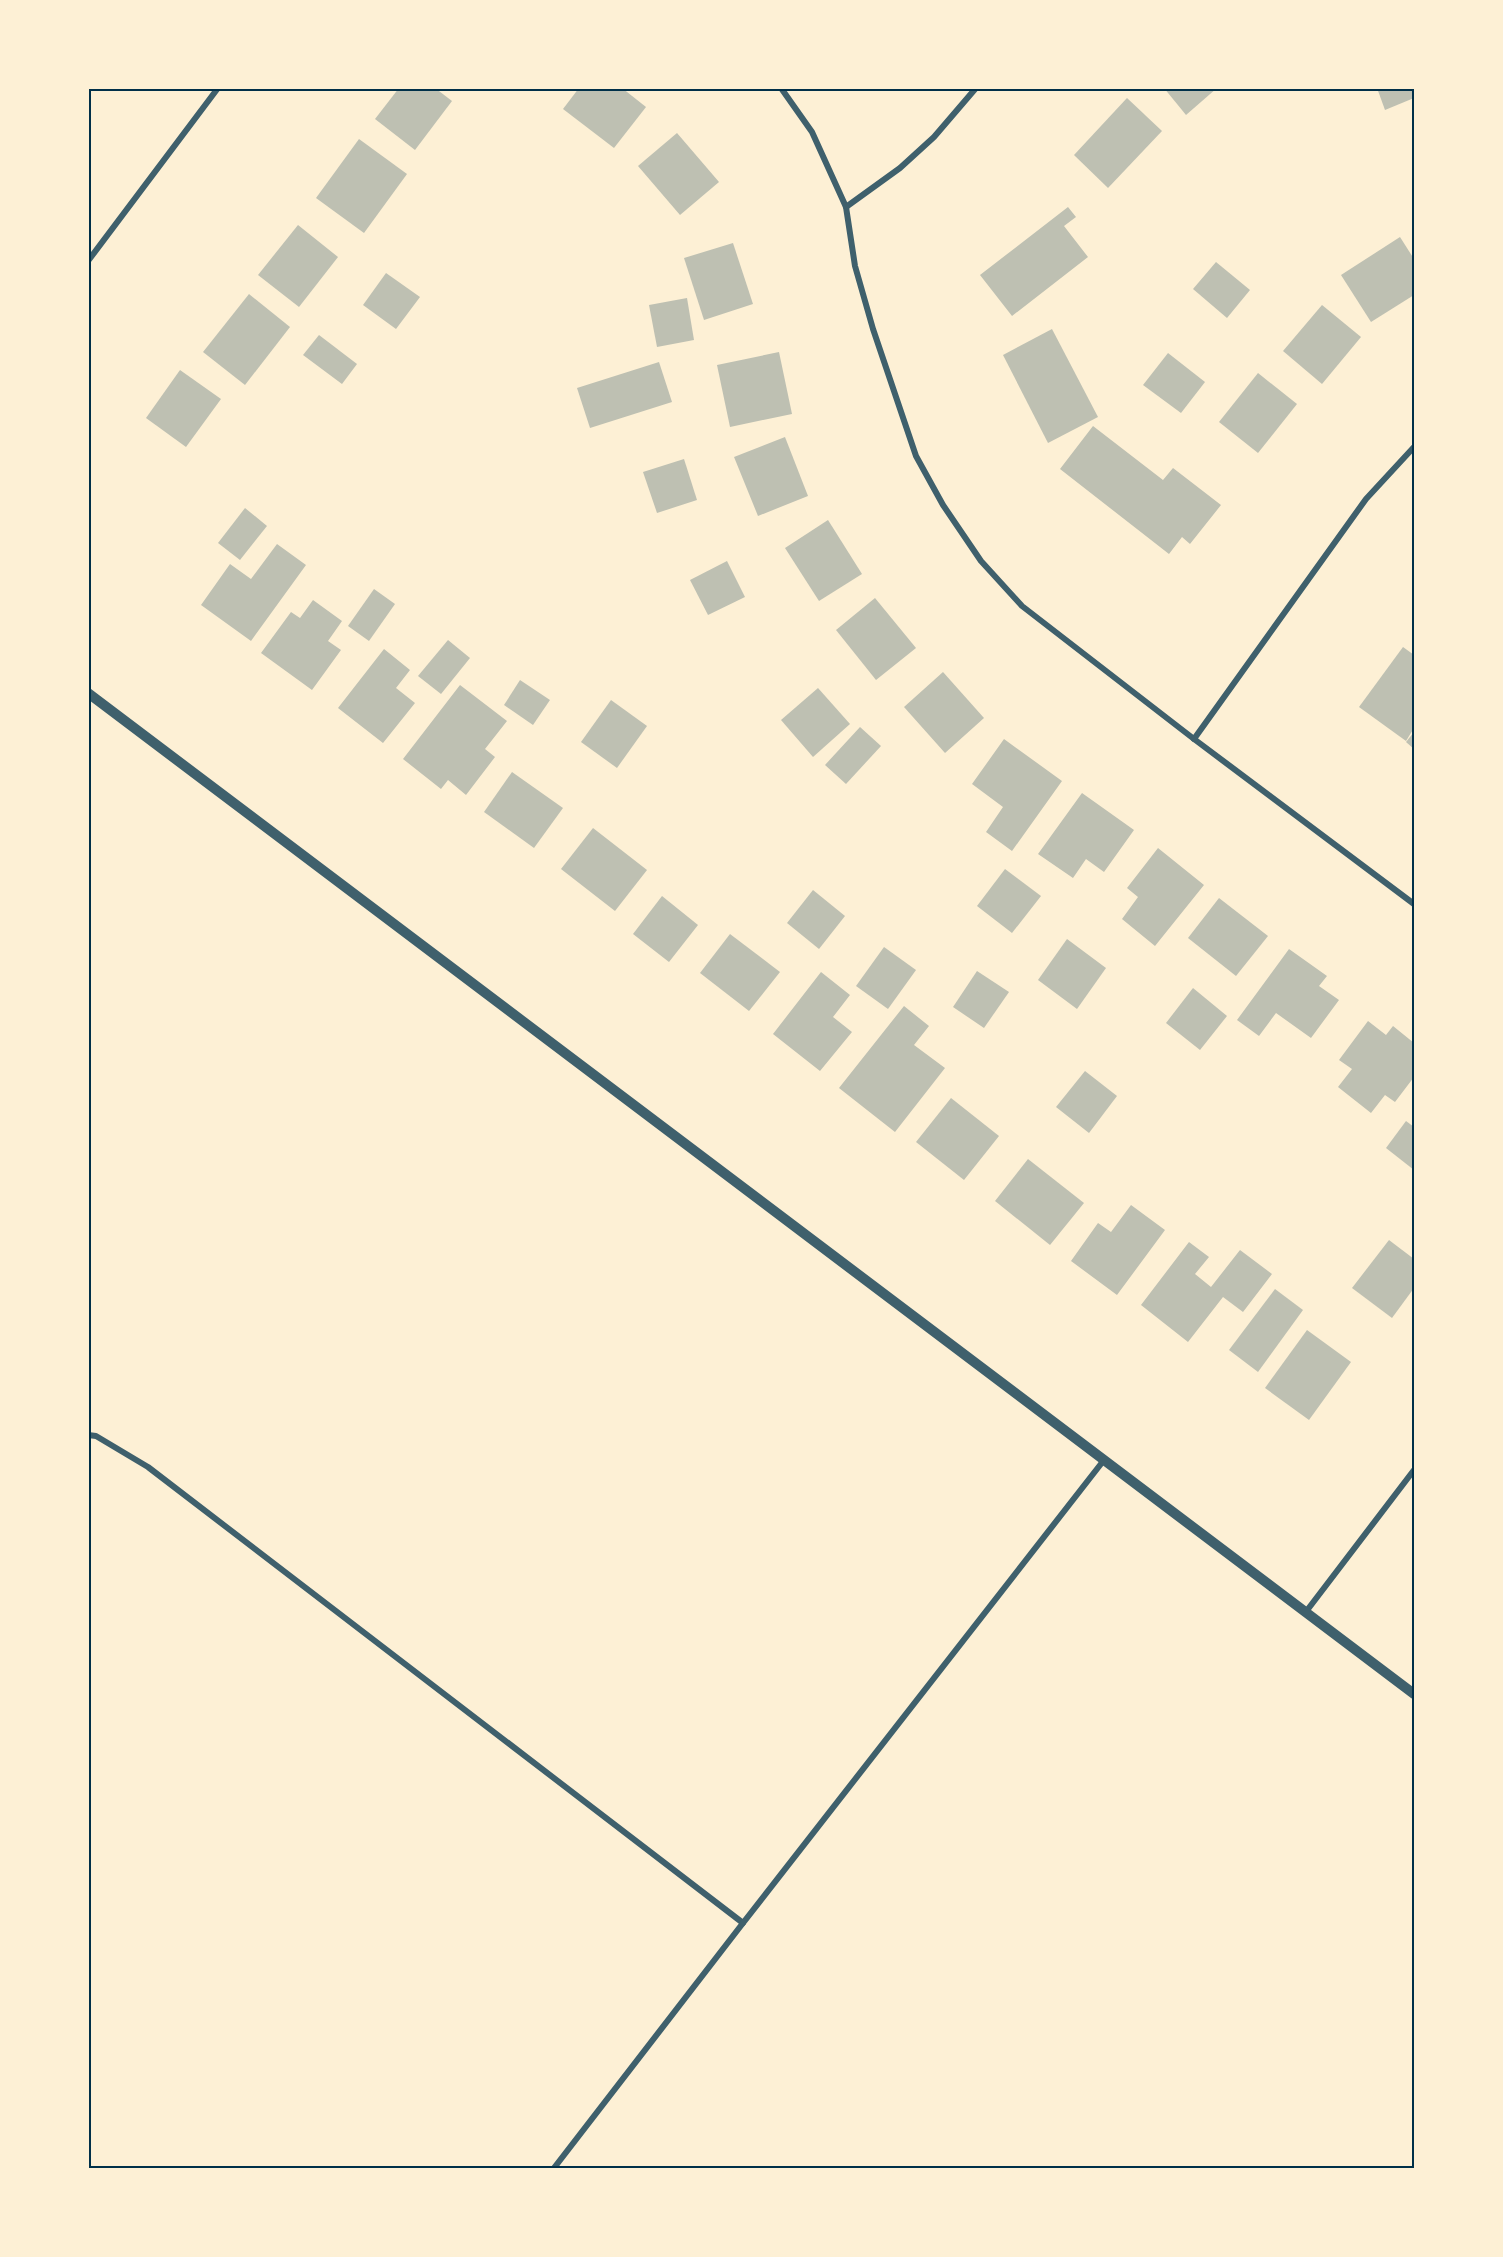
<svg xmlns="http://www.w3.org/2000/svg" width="1503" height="2257" font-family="'Source Serif 4',serif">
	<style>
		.building { fill: #bec0b2 }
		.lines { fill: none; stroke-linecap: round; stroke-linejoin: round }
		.minor { stroke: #3f606c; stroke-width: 6 }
		.tertiary { stroke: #3f606c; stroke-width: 10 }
		.neatline { fill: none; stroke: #003049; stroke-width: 2 }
	</style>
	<rect width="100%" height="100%" fill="#fdf0d5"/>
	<g class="building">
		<polygon points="399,88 435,88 452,101 415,150 375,119"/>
		<polygon points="579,88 622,88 646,107 614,148 563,109"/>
		<polygon points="1164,88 1217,88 1186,115"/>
		<polygon points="1377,88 1414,88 1414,98 1385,110"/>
		<polygon points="1127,98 1162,131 1108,188 1074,155"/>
		<polygon points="677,133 719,182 680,215 638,166"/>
		<polygon points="359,139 407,174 364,233 316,198"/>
		<polygon points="1068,207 1076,217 1064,226 1088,257 1012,316 980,275"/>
		<polygon points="298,225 338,257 299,307 258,275"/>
		<polygon points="1400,237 1414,259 1414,295 1371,322 1341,275"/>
		<polygon points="733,243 753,304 704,320 684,258"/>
		<polygon points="1216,262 1250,290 1227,318 1193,289"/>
		<polygon points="386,273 420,297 396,329 363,305"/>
		<polygon points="249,294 290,327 245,385 203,352"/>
		<polygon points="687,298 694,340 657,347 649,305"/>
		<polygon points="1322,305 1361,337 1322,384 1283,351"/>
		<polygon points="1052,329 1098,417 1048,443 1003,355"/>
		<polygon points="319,335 357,364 342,384 303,355"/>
		<polygon points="779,352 792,414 730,427 717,365"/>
		<polygon points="1168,353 1205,382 1181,413 1143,385"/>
		<polygon points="659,362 672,402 590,428 577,388"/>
		<polygon points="180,370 221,399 186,447 146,418"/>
		<polygon points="1258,373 1297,404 1258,453 1219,422"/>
		<polygon points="1093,426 1163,480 1173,468 1221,505 1190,544 1182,537 1169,554 1060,469"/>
		<polygon points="785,437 808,496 758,516 734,457"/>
		<polygon points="684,459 697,500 657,513 643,472"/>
		<polygon points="245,508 267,526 240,560 218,543"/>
		<polygon points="828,520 862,574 819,601 785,548"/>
		<polygon points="277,544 306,565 251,641 201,605 230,564 251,579"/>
		<polygon points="727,561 745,597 708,615 690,580"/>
		<polygon points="374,589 395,604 369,641 348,626"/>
		<polygon points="875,598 916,648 876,680 836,630"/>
		<polygon points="313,600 342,621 328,641 341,650 312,690 261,653 291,612 300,618"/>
		<polygon points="448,640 470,658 441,694 418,676"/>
		<polygon points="1403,647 1414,655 1414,728 1406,741 1359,707"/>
		<polygon points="384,649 410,670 396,688 415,703 383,743 338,708"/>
		<polygon points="943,672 984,718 945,753 904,707"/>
		<polygon points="520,680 550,700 533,725 504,705"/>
		<polygon points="460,685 507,721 485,749 495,757 466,795 448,780 441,789 403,759"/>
		<polygon points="818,688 850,724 813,757 781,720"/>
		<polygon points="611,700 647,726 617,768 581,742"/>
		<polygon points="860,727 881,746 846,784 825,765"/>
		<polygon points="1414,732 1414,749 1406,742"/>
		<polygon points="1004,739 1062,781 1012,851 986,832 1003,807 972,784"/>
		<polygon points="512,772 563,808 534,848 484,812"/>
		<polygon points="1082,793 1134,830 1104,872 1086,859 1073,878 1038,854"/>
		<polygon points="593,828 647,870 615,911 561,869"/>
		<polygon points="1158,848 1204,885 1155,946 1122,919 1138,897 1127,888"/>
		<polygon points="1005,869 1041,896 1012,933 977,906"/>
		<polygon points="813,890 845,916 819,949 787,923"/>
		<polygon points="662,896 698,925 669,962 633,934"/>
		<polygon points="1219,898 1268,936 1236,976 1188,938"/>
		<polygon points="730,934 780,972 749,1011 700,973"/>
		<polygon points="1067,939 1106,968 1077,1009 1038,980"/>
		<polygon points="884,947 916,970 888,1009 856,986"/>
		<polygon points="1289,949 1327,976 1319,986 1339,1000 1311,1038 1276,1013 1259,1036 1237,1020"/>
		<polygon points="977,971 1009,992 984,1028 953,1007"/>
		<polygon points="821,972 850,995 833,1017 852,1032 820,1071 773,1034"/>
		<polygon points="1193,988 1227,1016 1200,1050 1166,1023"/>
		<polygon points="904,1006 929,1026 914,1045 945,1068 895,1132 839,1088"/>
		<polygon points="1368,1021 1386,1035 1393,1026 1414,1043 1414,1077 1395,1102 1385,1095 1371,1113 1338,1087 1352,1069 1339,1060"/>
		<polygon points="1085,1071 1117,1096 1089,1133 1056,1107"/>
		<polygon points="951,1098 999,1136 964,1180 916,1142"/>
		<polygon points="1406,1121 1414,1127 1414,1170 1386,1148"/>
		<polygon points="1028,1159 1084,1203 1050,1245 995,1201"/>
		<polygon points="1131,1205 1165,1230 1117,1295 1071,1261 1098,1223 1111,1232"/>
		<polygon points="1389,1240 1414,1259 1414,1288 1392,1318 1352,1288"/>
		<polygon points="1189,1242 1209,1257 1195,1274 1211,1287 1240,1250 1272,1274 1243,1312 1223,1297 1188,1342 1141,1305"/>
		<polygon points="1275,1289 1303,1310 1258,1372 1229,1350"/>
		<polygon points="1307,1330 1351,1362 1309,1420 1265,1388"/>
	</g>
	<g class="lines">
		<g class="minor">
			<polyline points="781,88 812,132 846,207 855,266 873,329 916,456 943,505 981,561 1022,606 1194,739 1414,904"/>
			<polyline points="846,207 900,168 934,137 976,88"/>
			<polyline points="88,261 218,88"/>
			<polyline points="1194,739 1366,499 1414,447"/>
			<polyline points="88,1435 96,1436 148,1467 743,1923"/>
			<polyline points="1305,1613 1414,1470"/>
			<polyline points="554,2168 743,1923 1104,1460"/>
		</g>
		<polyline class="tertiary" points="88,693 1414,1694"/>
	</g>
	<rect width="1503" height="2257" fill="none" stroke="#fdf0d5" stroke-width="180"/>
	<rect x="90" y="90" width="1323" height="2077" class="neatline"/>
</svg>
